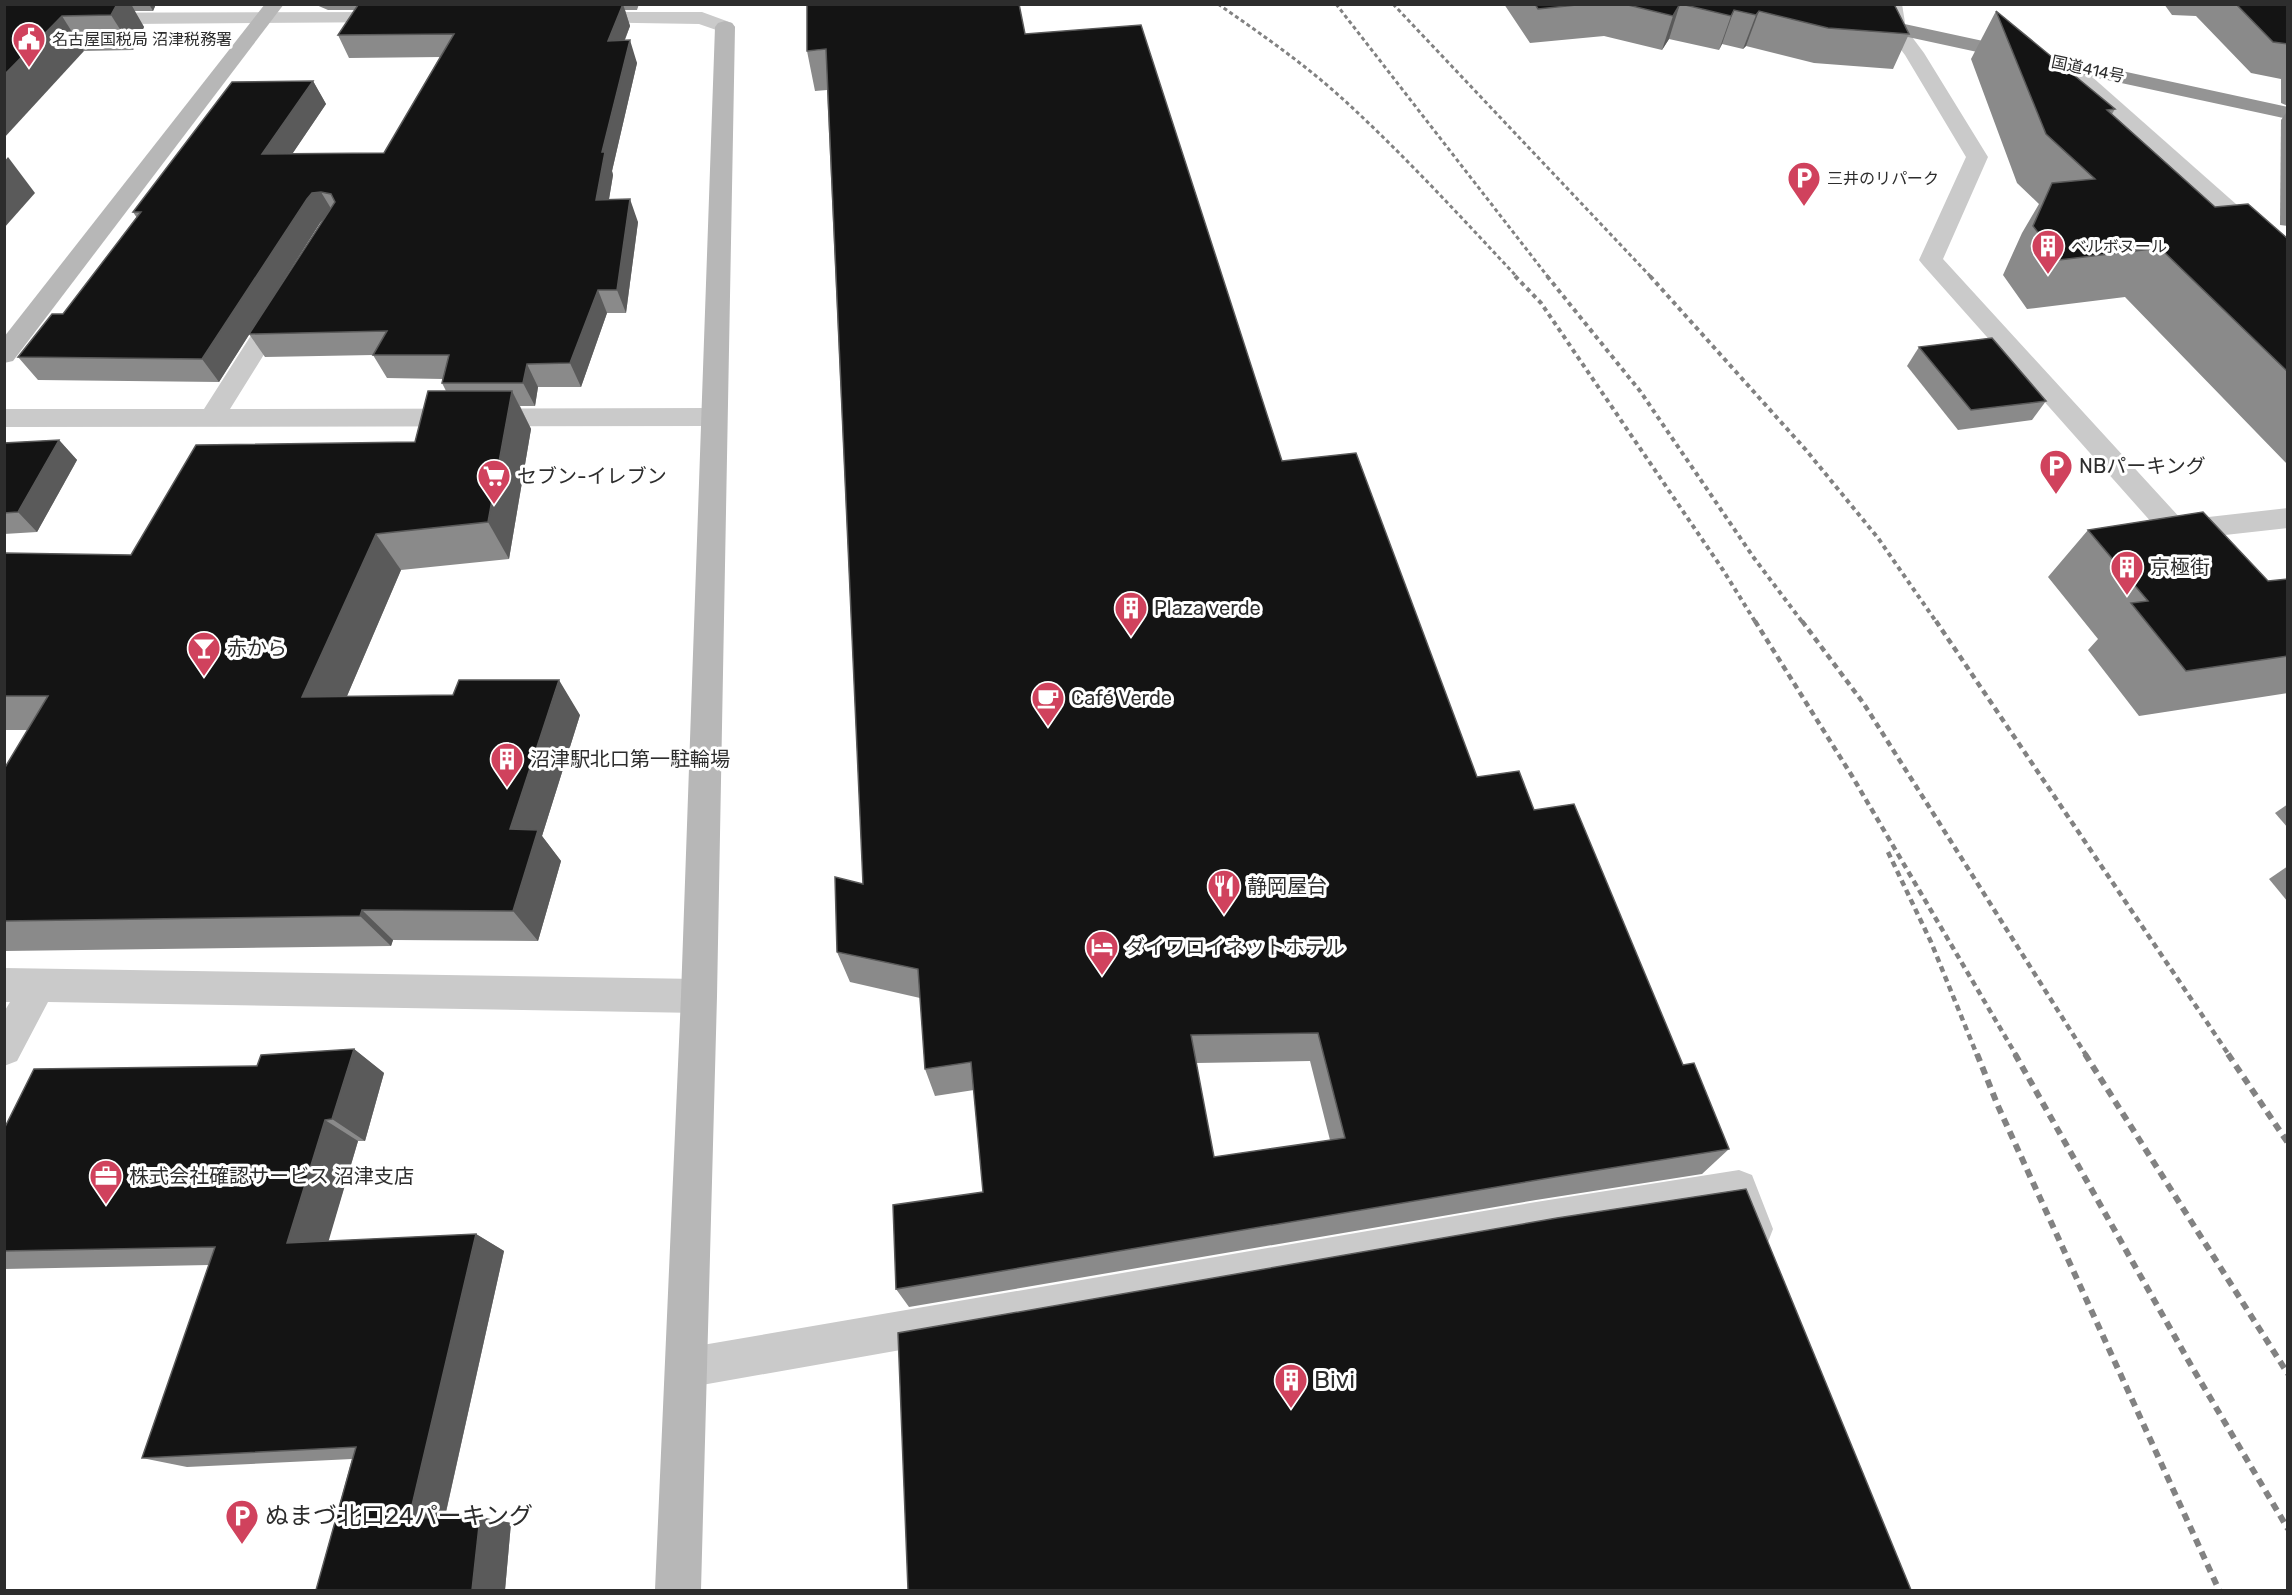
<svg xmlns="http://www.w3.org/2000/svg" width="2292" height="1595" font-family="Rubik,'Noto Sans JP',sans-serif">
	<style>
		.lines { fill: none; stroke-linecap: round; stroke-linejoin: round }
		.lane { fill: #cacaca; fill-rule: evenodd }
		.street { fill: #cacaca; fill-rule: evenodd }
		.secondary { fill: #b7b7b7; fill-rule: evenodd }
		.highway { fill: #949494; fill-rule: evenodd }
		.rail-far3 { stroke: #828282; stroke-width: 3; stroke-dasharray: 4 3; stroke-linecap: butt }
		.rail-far2 { stroke: #828282; stroke-width: 4; stroke-dasharray: 4.5 4; stroke-linecap: butt }
		.rail-far1 { stroke: #828282; stroke-width: 4.5; stroke-dasharray: 6 4.5; stroke-linecap: butt }
		.rail { stroke: #828282; stroke-width: 6; stroke-dasharray: 8 6; stroke-linecap: butt }
		.wall { fill: #8a8a8a; fill-rule: evenodd }
		.shaded-wall { fill: #5a5a5a }
		.building { fill: #141414; stroke: #5a5a5a; stroke-width: 1.5; fill-rule: evenodd }
		.labels { text-anchor: middle; dominant-baseline: central; stroke-width: 6; stroke-linejoin: round; paint-order: stroke }
		.far-poi-label { font-size: 16px; fill: #2d2d2d; stroke: #fff; text-anchor: start }
		.far-street-label { font-size: 16px; fill: #2d2d2d; stroke: #fff }
		.poi-label { font-size: 20px; fill: #2d2d2d; stroke: #fff; text-anchor: start }
		.near-poi-label { font-size: 24px; fill: #2d2d2d; stroke: #fff; text-anchor: start }
	</style>
	<rect width="100%" height="100%" fill="#fff"/>
	<g class="lines">
		<polygon class="lane" points="1739,1170 1752,1175 1773,1229 1768,1242 1755,1247 1742,1242 1728,1208 1536,1238 685,1388 671,1382 665,1368 671,1354 685,1348 1536,1202"/>
		<g class="street">
			<polygon points="1882,4 1902,4 1906,29 1924,53 1988,157 1943,259 2182,520 2288,508 2288,528 2198,538 2208,552 2204,559 2194,562 2184,559 1923,265 1919,260 1966,157 1905,55 1886,30"/>
			<polygon points="396,12 403,14 406,18 403,22 4,25 4,13"/>
			<polygon points="582,12 702,12 732,23 735,27 732,31 725,33 699,24 575,22 572,18 575,14"/>
			<polygon points="2066,58 2073,60 2288,250 2288,270 2280,268 2059,68 2056,64 2059,60"/>
			<polygon points="282,298 291,301 294,306 230,409 713,408 722,411 726,417 722,423 713,426 4,427 4,409 204,409 273,301"/>
			<polygon points="4,968 699,979 712,984 717,996 712,1008 699,1013 48,1002 17,1061 4,1066 4,1012 10,1002 4,1002"/>
		</g>
		<g class="secondary">
			<polygon points="265,4 284,4 13,361 4,363 4,337"/>
			<polygon points="725,21 732,23 735,27 717,996 701,1590 655,1590 681,996 715,27 718,23"/>
		</g>
		<polygon class="highway" points="1774,4 1812,4 2288,107 2288,119 1783,10 1776,8"/>
		<g class="rail-far3">
			<path d="M1218 4C1261 34 1306 65 1345 101 1405 156 1461 217 1517 277"/>
			<polyline points="1336,4 1548,277"/>
			<polyline points="1393,4 1651,277"/>
		</g>
		<g class="rail-far2">
			<polyline points="1515,276 1541,303 1723,570 1756,623"/>
			<polyline points="1547,276 1640,391 1754,558 1803,623"/>
			<polyline points="1650,276 1806,450 1878,538 1937,623"/>
		</g>
		<g class="rail-far1">
			<polyline points="1755,621 1852,776 2016,1055"/>
			<polyline points="1802,621 1864,704 2086,1055"/>
			<polyline points="1936,621 2229,1055"/>
			<polyline points="1888,852 1931,942 1977,1055"/>
		</g>
		<g class="rail">
			<polyline points="1977,1054 1998,1106 2219,1590"/>
			<polyline points="2015,1054 2192,1367 2288,1529"/>
			<polyline points="2085,1054 2288,1374"/>
			<polyline points="2228,1054 2288,1143"/>
		</g>
	</g>
	<g class="wall">
		<polygon points="4,4 156,4 153,11 134,11 144,27 133,50 84,51"/>
		<polygon points="314,4 639,4 637,10 625,10 630,26 625,40 637,63 612,171 613,175 609,199 638,222 626,313 607,313 581,387 538,387 535,406 520,406 531,429 509,559 401,570 347,696 580,715 542,836 561,861 538,941 393,940 391,946 4,951 4,769 28,730 4,730 4,553 131,555 415,442 446,391 442,383 443,379 387,378 373,355 265,357 249,334 325,218 320,223 219,382 38,380 18,357 63,314 137,218 133,212 313,81 326,104 292,154 384,153 440,57 349,58 338,35 355,10 328,10"/>
		<polygon points="1504,4 1894,4 1909,34 1893,69 1814,63 1746,46 1743,49 1722,44 1719,50 1669,39 1662,50 1604,36 1530,43"/>
		<polygon points="2164,4 2288,4 2288,106 2281,103 2281,79 2251,73 2196,16 2172,15"/>
		<polygon points="1996,11 2115,109 2112,114 2215,207 2288,239 2288,465 2125,297 2027,309 2003,275 2022,233 2039,204 2017,183 1971,59"/>
		<path d="M1025 34 1282 461 1477 777 1534 810 1683 1065 1729 1149 1702 1174 1536 1200 909 1307 896 1289 983 1192 974 1090 935 1096 925 1069 920 998 850 982 837 952 863 884 827 90 815 91 807 51ZM1310 1061 1330 1140 1214 1157 1196 1063Z"/>
		<polygon points="2288,110 2288,226 2280,225 2281,120"/>
		<polygon points="1919,347 2046,401 2032,420 1958,430 1907,366"/>
		<polygon points="59,440 77,460 37,532 4,534 4,443"/>
		<polygon points="2088,530 2268,581 2288,579 2288,693 2139,716 2088,650 2098,639 2048,577"/>
		<polygon points="2288,804 2288,828 2275,813"/>
		<polygon points="2288,866 2288,902 2269,879"/>
		<polygon points="354,1049 384,1073 365,1141 358,1141 328,1241 476,1234 504,1251 445,1517 480,1517 511,1523 505,1590 316,1590 352,1459 187,1467 142,1458 209,1265 4,1269 4,1129 257,1066"/>
	</g>
	<g class="shaded-wall">
		<polygon points="117,4 131,4 144,27 133,50 111,15"/>
		<polygon points="149,4 156,4 153,11"/>
		<polygon points="623,4 630,26 615,64 608,41"/>
		<polygon points="1680,4 1669,39 1662,50 1673,16"/>
		<polygon points="1734,10 1722,44 1719,50 1731,16"/>
		<polygon points="1759,11 1746,46 1743,49 1756,15"/>
		<polygon points="62,16 84,51 4,138 4,75"/>
		<polygon points="630,40 637,63 612,171 613,175 605,223 596,200 602,152"/>
		<polygon points="313,81 326,104 276,178 262,154"/>
		<polygon points="8,157 35,193 4,228 4,162"/>
		<polygon points="321,192 335,215 325,217 320,223 219,382 202,359 307,199 312,193"/>
		<polygon points="630,199 638,222 626,313 617,290"/>
		<polygon points="598,290 607,313 581,387 570,363"/>
		<polygon points="527,364 538,387 535,406 523,383"/>
		<polygon points="512,391 531,429 509,559 488,522"/>
		<polygon points="59,440 77,460 37,532 18,512"/>
		<polygon points="376,534 401,570 332,731 302,697"/>
		<polygon points="559,680 580,715 542,836 561,861 538,941 513,911 510,829"/>
		<polygon points="362,910 393,940 391,946 360,916"/>
		<polygon points="354,1049 384,1073 365,1141 332,1119"/>
		<polygon points="325,1120 358,1141 323,1260 287,1243"/>
		<polygon points="476,1234 504,1251 443,1525 409,1518"/>
		<polygon points="480,1517 511,1523 505,1590 472,1590"/>
	</g>
	<g class="building">
		<polygon points="4,4 117,4 111,15 62,16 4,75"/>
		<polygon points="356,4 623,4 608,41 630,40 602,152 605,152 596,200 630,199 617,290 598,290 570,363 527,364 523,383 442,383 449,355 373,355 387,331 249,334 335,202 331,194 321,192 312,193 307,199 202,359 18,357 52,314 63,314 141,212 133,212 232,82 313,81 262,154 384,153 454,34 338,35 358,5"/>
		<path d="M807 4H1019L1025 34 1141 25 1282 461 1356 453 1477 777 1519 771 1534 810 1574 804 1683 1065 1694 1063 1729 1149 1555 1177 896 1289 893 1205 983 1192 971 1062 925 1069 918 969 837 952 835 877 863 884 826 49 807 51ZM1318 1033 1345 1138 1214 1157 1191 1035Z"/>
		<polygon points="1535,4 1586,4 1538,9"/>
		<polygon points="1624,4 1680,4 1673,16"/>
		<polygon points="1681,4 1894,4 1909,34 1828,28 1759,11 1756,15 1734,10 1731,16"/>
		<polygon points="2236,4 2288,4 2288,44 2273,42"/>
		<polygon points="1996,11 2115,109 2107,110 2215,207 2248,204 2288,239 2288,372 2160,248 2059,260 2033,226 2052,183 2095,179 2046,134"/>
		<polygon points="1992,338 2046,401 1971,410 1919,347"/>
		<polygon points="428,391 512,391 488,522 376,534 302,697 453,695 459,680 559,680 510,829 538,830 513,911 362,910 360,916 4,921 4,769 48,696 4,696 4,553 131,555 196,445 415,442"/>
		<polygon points="59,440 18,512 4,513 4,443"/>
		<polygon points="2203,512 2268,581 2288,579 2288,656 2186,671 2131,603 2148,601 2088,530"/>
		<polygon points="354,1049 332,1119 325,1120 287,1243 476,1234 409,1518 480,1517 472,1590 316,1590 356,1447 142,1458 215,1247 4,1251 4,1129 34,1069 257,1066 261,1055"/>
		<polygon points="1746,1189 1911,1590 908,1590 898,1333 1557,1218"/>
	</g>
	<defs>
		<symbol id="civic-pin" viewBox="-11 -11 22 30"><path d="M0 17L-7.5 6A9.5 9.5 0 1 1 7.5 6Z" fill="#d0425d" stroke="#fff"/><path d="M-.6-6.5H3V-4.5H.6V-3L4-1V1h2V6H-6V1h2V-1L-.6-3ZM-1.2 2.5V6h2.4V2.5Z" fill="#fff"/></symbol>
		<symbol id="parking-pin" viewBox="-11 -11 22 30"><path d="M0 17L-7.5 6A9.5 9.5 0 1 1 7.5 6Z" fill="#d0425d" stroke="#fff"/><path d="M-3.5-5.5H1a3.5 3.5 0 0 1 0 7H-1V5.5H-3.5ZM-1-3.4V-.6H.8a1.4 1.4 0 0 0 0-2.8Z" fill="#fff"/></symbol>
		<symbol id="building-pin" viewBox="-11 -11 22 30"><path d="M0 17L-7.5 6A9.5 9.5 0 1 1 7.5 6Z" fill="#d0425d" stroke="#fff"/><path d="M-4-6H4V6H1V3H-1V6H-4ZM-2.5-4.3h1.7v1.8h-1.7ZM.8-4.3h1.7v1.8H.8ZM-2.5-1h1.7V.8h-1.7ZM.8-1h1.7V.8H.8Z" fill="#fff"/></symbol>
		<symbol id="supermarket-pin" viewBox="-11 -11 22 30"><path d="M0 17L-7.5 6A9.5 9.5 0 1 1 7.5 6Z" fill="#d0425d" stroke="#fff"/><path d="M-6-5.5h2.5l.6 2H6L4.5 2H-2.5L-4.4-4H-6ZM-1.5 3.2a1.3 1.3 0 1 0 .1 0ZM3 3.2a1.3 1.3 0 1 0 .1 0Z" fill="#fff"/></symbol>
		<symbol id="bar-pin" viewBox="-11 -11 22 30"><path d="M0 17L-7.5 6A9.5 9.5 0 1 1 7.5 6Z" fill="#d0425d" stroke="#fff"/><path d="M-6-5H6L.8 .8V4.5H3.5V6h-7V4.5H-.8V.8Z" fill="#fff"/></symbol>
		<symbol id="cafe-pin" viewBox="-11 -11 22 30"><path d="M0 17L-7.5 6A9.5 9.5 0 1 1 7.5 6Z" fill="#d0425d" stroke="#fff"/><path d="M-5.5-4.5H6V0H3Q3 3.5 0 3.5H-2.5Q-5.5 3.5-5.5 0ZM3-3.2v2h1.7v-2ZM-6 4.5H4V6H-6Z" fill="#fff"/></symbol>
		<symbol id="restaurant-pin" viewBox="-11 -11 22 30"><path d="M0 17L-7.5 6A9.5 9.5 0 1 1 7.5 6Z" fill="#d0425d" stroke="#fff"/><path d="M-5-6h1v4h1v-4h1v4h1v-4h1v5L-1.5 .5V6h-2V.5L-5-1ZM5-6V6H3V1.5H1.5Q1.5-4 5-6Z" fill="#fff"/></symbol>
		<symbol id="hotel-pin" viewBox="-11 -11 22 30"><path d="M0 17L-7.5 6A9.5 9.5 0 1 1 7.5 6Z" fill="#d0425d" stroke="#fff"/><path d="M-6-4.5h1.5V1H6V5H4.5V3h-9V5H-6ZM-4 0a1.8 1.8 0 1 1 3.6 0ZM.5 0V-2.5h3Q6-2.5 6 0Z" fill="#fff"/></symbol>
		<symbol id="office-pin" viewBox="-11 -11 22 30"><path d="M0 17L-7.5 6A9.5 9.5 0 1 1 7.5 6Z" fill="#d0425d" stroke="#fff"/><path d="M-6-3h4V-5.5h4V-3h4V5H-6ZM-1-4.5V-3h2v-1.5ZM-6 0V1H6V0Z" fill="#fff"/></symbol>
	</defs>
	<g fill-rule="evenodd">
		<use href="#civic-pin" x="10" y="20" width="38" height="52"/>
		<use href="#parking-pin" x="1785" y="159" width="38" height="52"/>
		<use href="#building-pin" x="2029" y="227" width="38" height="52"/>
		<use href="#parking-pin" x="2037" y="447" width="38" height="52"/>
		<use href="#supermarket-pin" x="475" y="457" width="38" height="52"/>
		<use href="#building-pin" x="2108" y="548" width="38" height="52"/>
		<use href="#building-pin" x="1112" y="589" width="38" height="52"/>
		<use href="#bar-pin" x="185" y="629" width="38" height="52"/>
		<use href="#cafe-pin" x="1029" y="679" width="38" height="52"/>
		<use href="#building-pin" x="488" y="740" width="38" height="52"/>
		<use href="#restaurant-pin" x="1205" y="867" width="38" height="52"/>
		<use href="#hotel-pin" x="1083" y="928" width="38" height="52"/>
		<use href="#office-pin" x="87" y="1157" width="38" height="52"/>
		<use href="#building-pin" x="1272" y="1361" width="38" height="52"/>
		<use href="#parking-pin" x="223" y="1497" width="38" height="52"/>
	</g>
	<g class="labels">
		<g class="far-poi-label">
			<text x="52" y="39">名古屋国税局 沼津税務署</text>
			<text x="1827" y="178">三井のリパーク</text>
			<text x="2071" y="246">ベルボヌール</text>
		</g>
		<g class="far-street-label">
			<text transform="translate(2088 69) rotate(12)">国道414号</text>
		</g>
		<g class="poi-label">
			<text x="2079" y="466">NBパーキング</text>
			<text x="517" y="476">セブン-イレブン</text>
			<text x="2150" y="567">京極街</text>
			<text x="1154" y="608">Plaza verde</text>
			<text x="227" y="648">赤から</text>
			<text x="1071" y="698">Café Verde</text>
			<text x="530" y="759">沼津駅北口第一駐輪場</text>
			<text x="1247" y="886">静岡屋台</text>
			<text x="1125" y="947">ダイワロイネットホテル</text>
			<text x="129" y="1176">株式会社確認サービス 沼津支店</text>
		</g>
		<g class="near-poi-label">
			<text x="1314" y="1380">Bivi</text>
			<text x="265" y="1516">ぬまづ北口24パーキング</text>
		</g>
	</g>
	<rect width="2292" height="1595" fill="none" stroke="#2d2d2d" stroke-width="12"/>
</svg>
